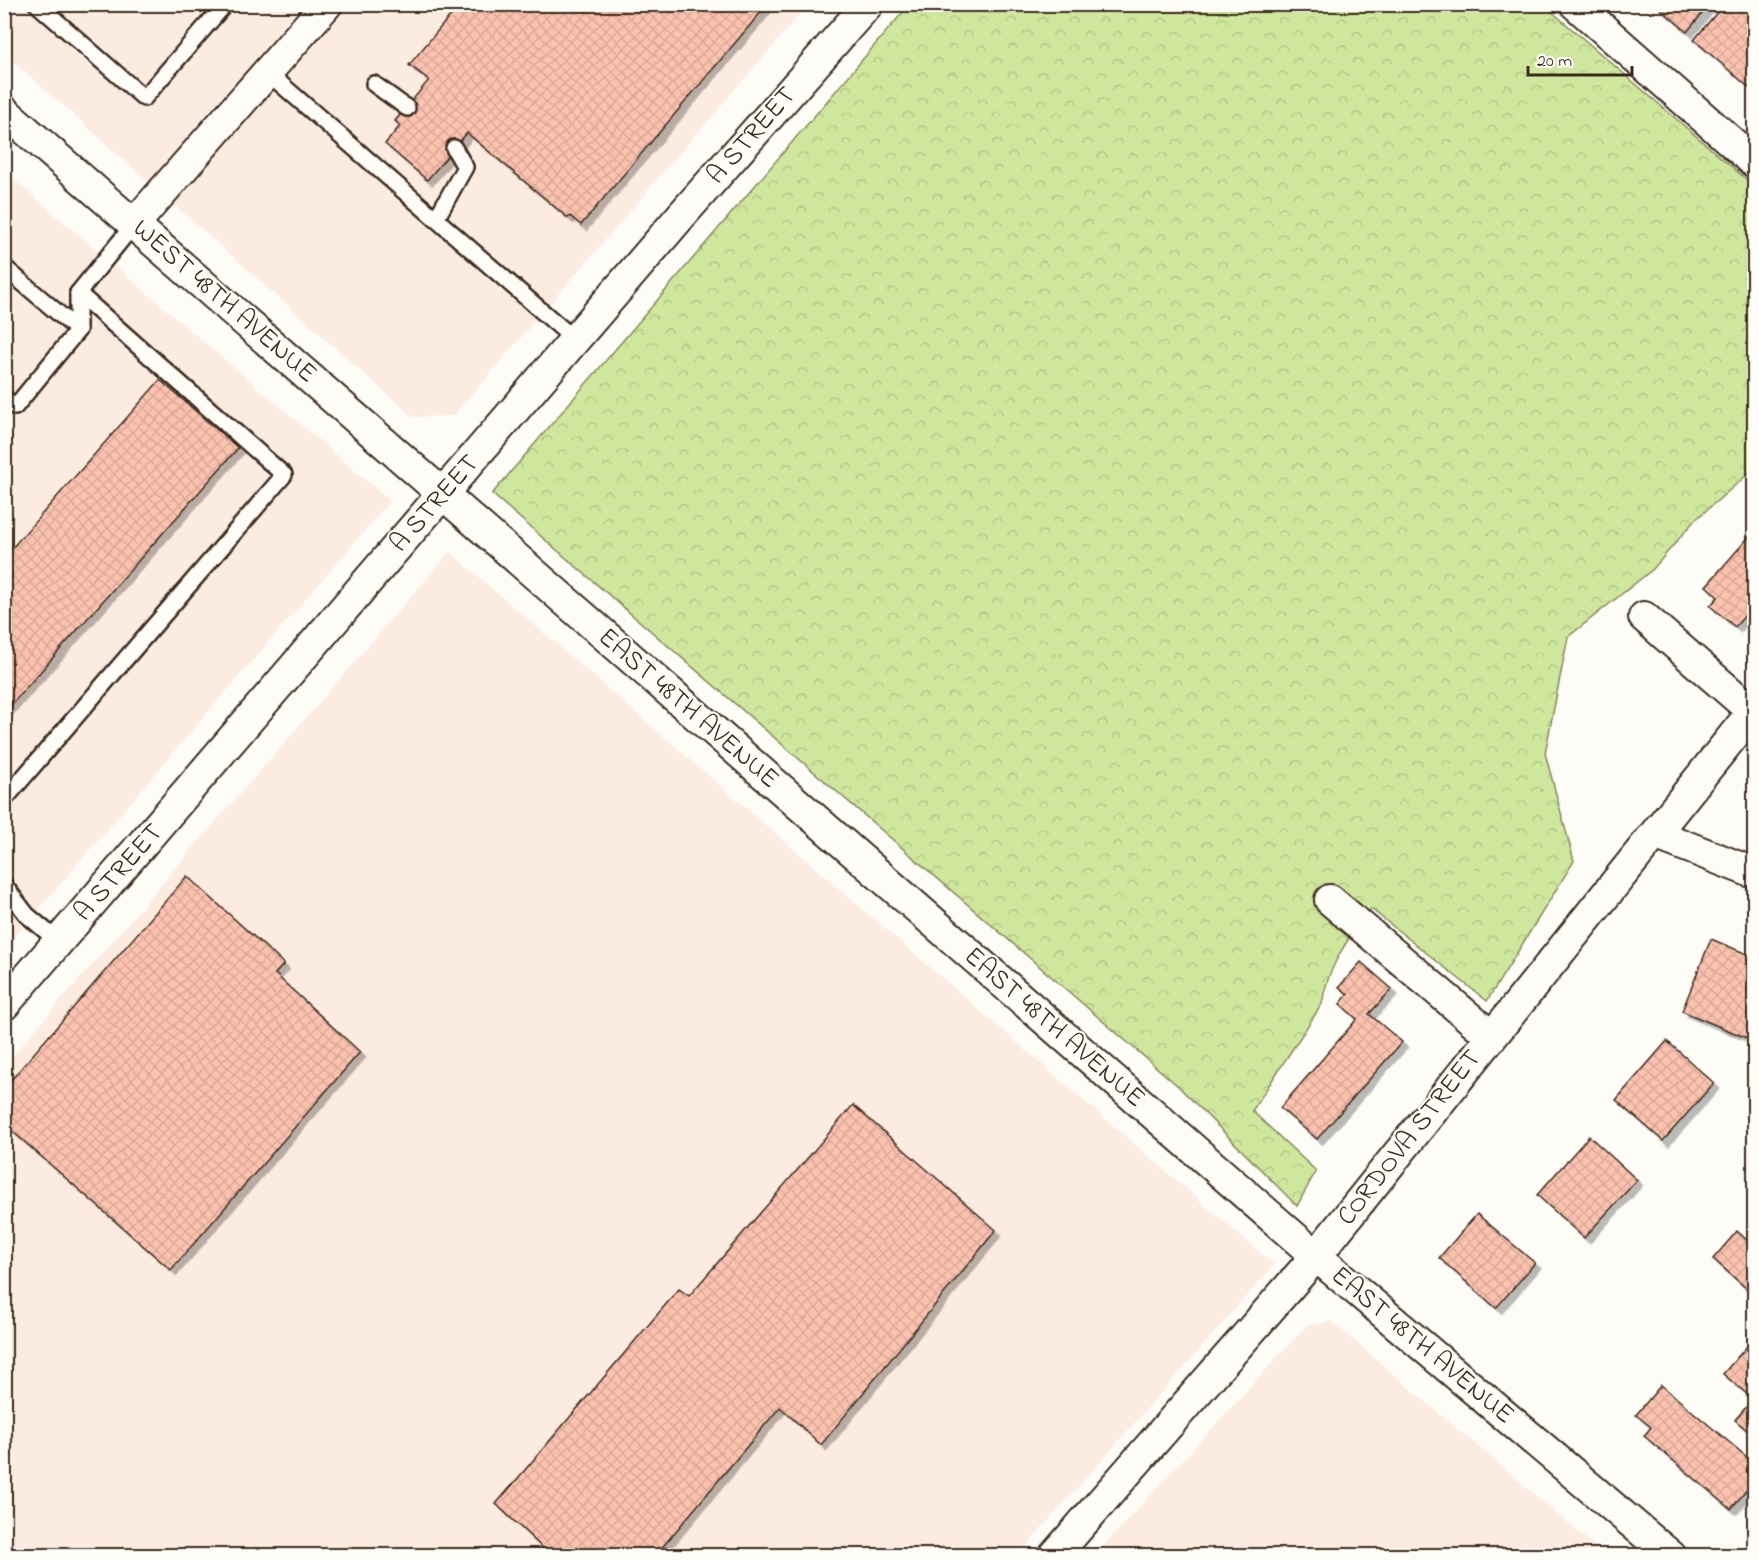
<svg xmlns="http://www.w3.org/2000/svg" width="1759" height="1560" font-family="'Indie Flower',sans-serif">
	<style>
		.built { fill: #fcebe1 }
		.forest { fill: url(#forest-crowns); stroke: #85885d; stroke-width: 1.5 }
		.building { fill: url(#building-cross-hatch); stroke: #3b2a1e; stroke-width: 1.5; filter: url(#shadow) }
		.lines { fill: none; stroke-linecap: round; stroke-linejoin: round }
		.service-casing { stroke: #3b2a1e; stroke-width: 20 }
		.minor-casing { stroke: #3b2a1e; stroke-width: 34 }
		.service { stroke: #fdfcf7; stroke-width: 15 }
		.minor { stroke: #fdfcf7; stroke-width: 30 }
		.labels { text-anchor: middle; dominant-baseline: central; stroke-width: 4.5; stroke-linejoin: round; paint-order: stroke }
		.street-label { font-size: 27px; fill: #3b2a1e; stroke: #fdfcf7 }
	</style>
	<defs>
		<pattern id="forest-crowns" width="20" height="18" patternUnits="userSpaceOnUse" patternTransform="scale(1.5)"><rect width="20" height="18" fill="#cfe79c"/><path d="M2 6a3 3 0 1 1 6 0M12 15a3 3 0 1 1 6 0" fill="none" stroke="#b3c686"/></pattern>
		<pattern id="building-cross-hatch" width="8" height="8" patternUnits="userSpaceOnUse" patternTransform="scale(1.5)"><rect width="8" height="8" fill="#fbc3af"/><path d="M0 0l8 8M0 8l8-8" fill="none" stroke="#d8a896"/></pattern>
		<filter id="shadow"><feDropShadow dx="5.5" dy="5.5" stdDeviation="0" flood-color="#0004"/></filter>
	</defs>
	<rect width="100%" height="100%" fill="#fdfcf7"/>
	<filter id="ink" filterUnits="userSpaceOnUse"><feTurbulence type="fractalNoise" baseFrequency=".0167" numOctaves="2"/><feDisplacementMap in="SourceGraphic" scale="12" xChannelSelector="R" yChannelSelector="G"/><feConvolveMatrix kernelMatrix="1 2 1 2 8 2 1 2 1" color-interpolation-filters="sRGB"/></filter>
	<g filter="url(#ink)">
		<g class="built">
			<polygon points="5,5 808,5 453,416 413,417 5,54"/>
			<polygon points="5,172 390,501 5,948"/>
			<polygon points="450,552 1274,1265 1018,1555 5,1556 5,1065"/>
			<polygon points="1331,1321 1605,1555 1095,1555 1307,1325"/>
		</g>
		<path class="forest" d="M909 5H1544L1754 186V469L1695 520 1653 569 1568 637 1545 753 1574 861 1487 1001 1371 909C1348 937 1327 968 1322 1004L1252 1111 1316 1171 1297 1206 1178 1086 492 494Z"/>
		<g class="building">
			<polygon points="460,4 768,4 581,225 570,216 568,218 467,133 427,180 385,144 400,126 395,121 429,80 409,65"/>
			<polygon points="1655,4 1710,4 1687,32"/>
			<polygon points="1724,4 1749,4 1754,10 1754,87 1752,90 1694,40"/>
			<polygon points="160,380 238,448 4,713 4,557"/>
			<polygon points="1754,531 1754,605 1735,627 1710,606 1718,597 1706,586"/>
			<polygon points="187,876 284,964 275,974 360,1052 171,1270 4,1124 4,1088"/>
			<polygon points="1711,939 1754,957 1754,1041 1682,1011"/>
			<polygon points="1361,962 1392,989 1369,1014 1402,1042 1317,1139 1280,1108 1357,1019 1340,1004 1348,994 1339,987"/>
			<polygon points="1667,1041 1714,1083 1663,1141 1616,1100"/>
			<polygon points="853,1105 996,1230 821,1445 780,1407 655,1556 551,1556 496,1504 679,1289 689,1296"/>
			<polygon points="1589,1136 1637,1180 1584,1238 1537,1195"/>
			<polygon points="1477,1214 1535,1263 1496,1308 1439,1258"/>
			<polygon points="1737,1231 1749,1242 1754,1237 1754,1295 1713,1259"/>
			<polygon points="1754,1338 1754,1436 1735,1420 1753,1399 1723,1374"/>
			<polygon points="1661,1385 1754,1463 1754,1481 1731,1509 1644,1436 1651,1427 1636,1415"/>
		</g>
		<g class="lines">
			<defs>
				<g id="service">
					<polyline points="37,4 144,98 225,4"/>
					<polyline points="267,72 575,340"/>
					<polyline points="374,84 407,108"/>
					<polyline points="436,219 465,167 454,148"/>
					<polyline points="4,267 78,330"/>
					<polyline points="4,398 15,407 78,330 78,293 135,223"/>
					<polyline points="4,800 284,475 78,293"/>
					<polyline points="4,885 27,915 59,942"/>
				</g>
				<g id="minor">
					<polyline points="1575,4 1754,162"/>
					<polyline points="4,111 1316,1256 1671,1556"/>
					<polyline points="135,223 327,4"/>
					<polyline points="1644,617 1753,712"/>
					<polyline points="1655,834 1754,873"/>
					<polyline points="1330,900 1491,1036"/>
					<polyline points="4,1005 680,217 868,4"/>
					<polyline points="1054,1556 1316,1256 1754,710"/>
				</g>
			</defs>
			<use href="#service" class="service-casing"/>
			<use href="#minor" class="minor-casing"/>
			<use href="#service" class="service"/>
			<use href="#minor" class="minor"/>
		</g>
	</g>
	<g class="labels">
		<g class="street-label">
			<text transform="translate(752 136) rotate(-49)">A STREET</text>
			<text transform="translate(224 302) rotate(41)">WEST 48TH AVENUE</text>
			<text transform="translate(435 504) rotate(-49)">A STREET</text>
			<text transform="translate(688 709) rotate(41)">EAST 48TH AVENUE</text>
			<text transform="translate(119 873) rotate(-49)">A STREET</text>
			<text transform="translate(1054 1028) rotate(41)">EAST 48TH AVENUE</text>
			<text transform="translate(1410 1138) rotate(-52)">CORDOVA STREET</text>
			<text transform="translate(1422 1346) rotate(40)">EAST 48TH AVENUE</text>
		</g>
	</g>
	<rect width="1759" height="1560" fill="none" stroke="#fdfcf7" stroke-width="24"/>
	<rect x="12" y="12" width="1735" height="1536" fill="none" stroke="#3b2a1e" stroke-width="2" filter="url(#ink)"/>
	<path d="M1528 66v9h104v-9" fill="none" stroke="#3b2a1e" stroke-width="3"/>
	<text x="1537" y="66" font-size="18" fill="#3b2a1e" stroke="#fdfcf7" stroke-width="4.5" paint-order="stroke">20 m</text>
</svg>
